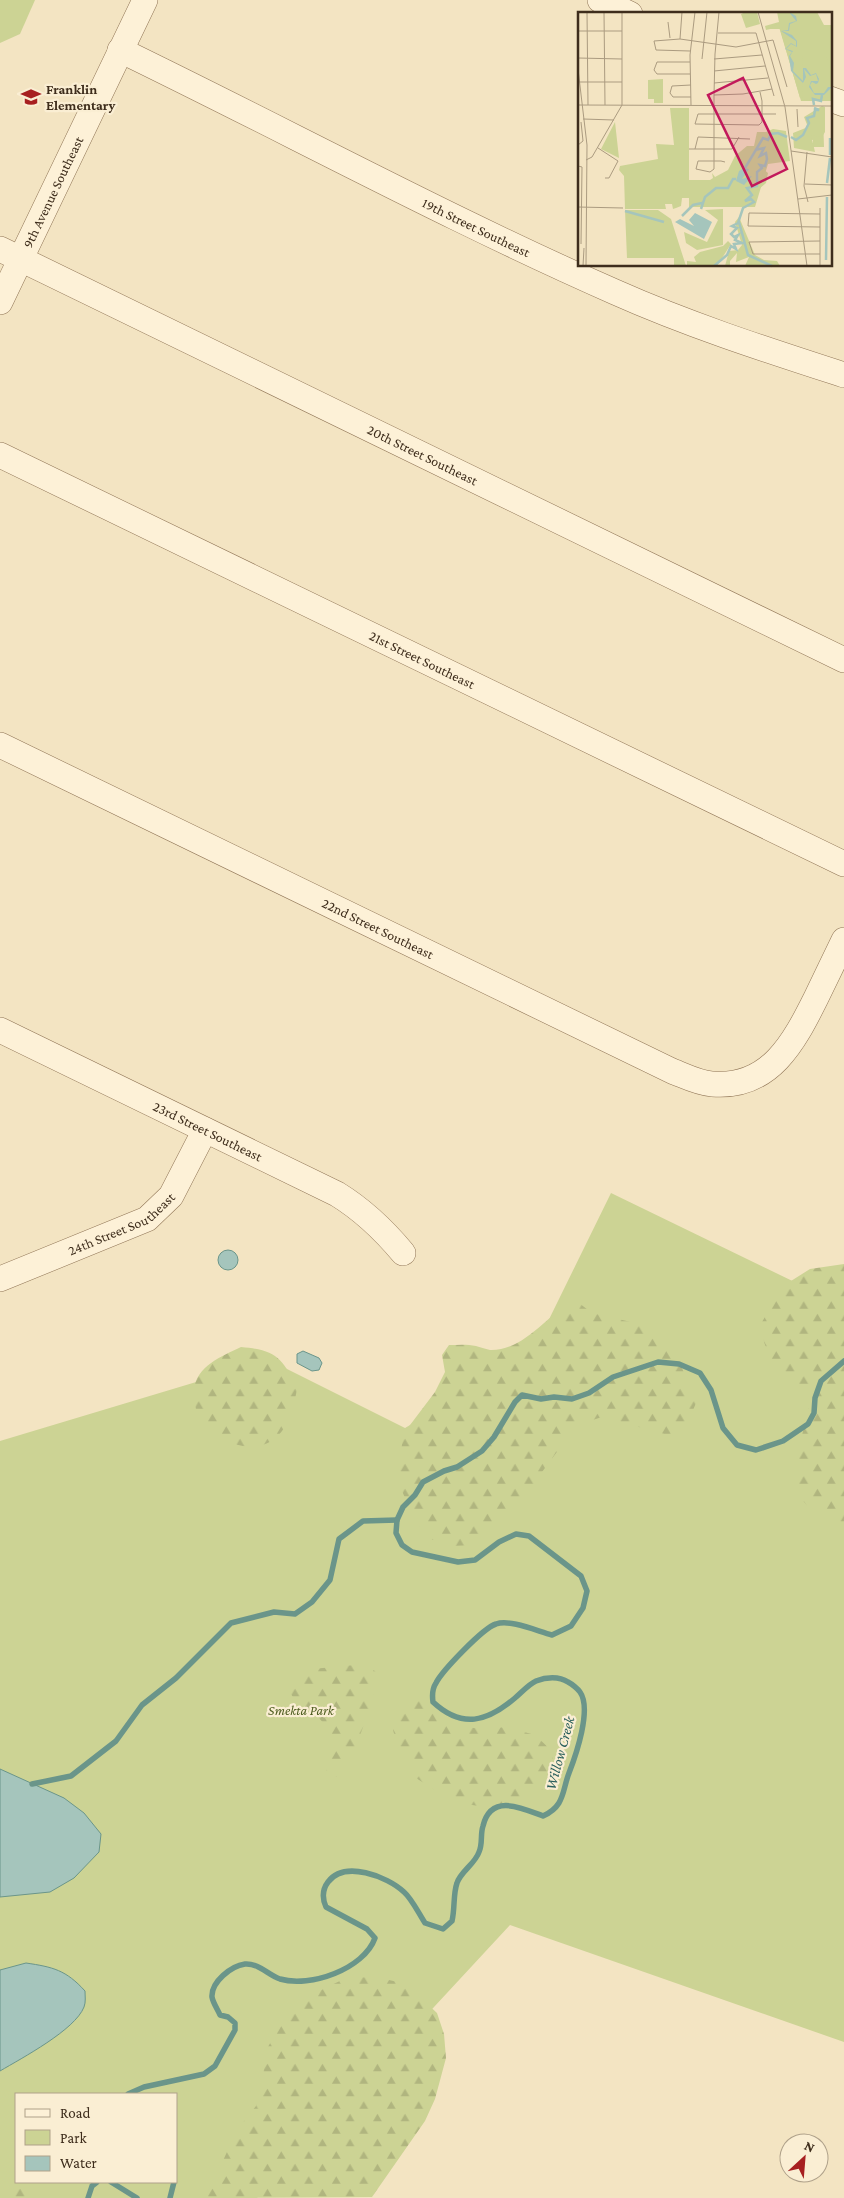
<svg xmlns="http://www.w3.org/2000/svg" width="844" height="2198" font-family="'Crimson Pro',serif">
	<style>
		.green { fill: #ccd394; fill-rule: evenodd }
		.forest { fill: url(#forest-firs) }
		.water { fill: #a5c5bc; stroke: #6a958a }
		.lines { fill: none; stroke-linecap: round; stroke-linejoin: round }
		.stream { stroke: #6a958a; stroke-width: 5.5 }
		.minor-casing { stroke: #907556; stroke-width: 26 }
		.minor { stroke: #fdf1d7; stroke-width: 25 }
		.labels { text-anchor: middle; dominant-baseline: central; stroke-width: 4.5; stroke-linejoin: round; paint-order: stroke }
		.poi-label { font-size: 14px; font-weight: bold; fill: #3e2d1c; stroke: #faeed3; text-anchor: start }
		.street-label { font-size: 14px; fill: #3e2d1c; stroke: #faeed3 }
		.park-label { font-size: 14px; font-style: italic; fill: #4e5d20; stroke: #faeed3 }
		.water-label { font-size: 15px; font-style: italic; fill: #2a5f5c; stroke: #faeed3 }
		.inset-river { fill: none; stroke: #a5c5bc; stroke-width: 2.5 }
		.inset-road { fill: none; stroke: #ab9b80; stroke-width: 1 }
		.view { fill: #c2185b; fill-opacity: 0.15; stroke: #c2185b; stroke-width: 2.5 }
		.inset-edge { fill: none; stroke: #3e2d1c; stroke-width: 2.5 }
	</style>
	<defs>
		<pattern id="forest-firs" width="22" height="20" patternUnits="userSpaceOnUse" patternTransform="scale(1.25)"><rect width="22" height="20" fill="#ccd394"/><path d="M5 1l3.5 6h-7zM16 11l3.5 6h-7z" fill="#b0b57f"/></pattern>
	</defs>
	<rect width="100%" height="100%" fill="#f3e4c2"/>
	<g class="green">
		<polygon points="0,0 35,0 20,34 0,43"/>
		<path d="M611 1193 844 1306V2042L510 1925 257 2198H0V1441L269 1360 405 1428 532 1354ZM16 2094H176V2182H16Z"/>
	</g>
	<g class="forest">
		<path d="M844 1264V1524C831 1518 812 1513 803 1501 784 1472 809 1426 810 1394L796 1382 774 1368 764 1342 762 1322 783 1286 810 1269Z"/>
		<path d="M575 1300 592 1313 644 1325 670 1338 696 1403 686 1427 668 1435 602 1417 577 1425 539 1476 527 1500 499 1520 475 1545 450 1546 431 1539 415 1521 399 1484V1462L404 1433 435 1392 445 1372 442 1355 449 1345C457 1345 467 1344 476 1346 480 1347 485 1349 490 1350 525 1351 547 1314 575 1300Z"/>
		<path d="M241 1347C276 1350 283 1358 297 1389 295 1398 294 1408 291 1416 270 1463 228 1449 198 1421 197 1411 193 1400 194 1390 196 1366 222 1356 241 1347Z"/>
		<path d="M355 1665 369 1666 377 1673C375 1701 356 1749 342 1775L330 1778 326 1769 329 1729 317 1716 298 1705 289 1691 293 1680 312 1669Z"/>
		<polygon points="408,1697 422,1702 454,1726 484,1729 506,1727 535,1735 552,1751 553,1771 543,1789 527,1798 485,1807 466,1804 436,1791 416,1778 401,1757 393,1730 398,1711"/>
		<polygon points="375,1977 398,1982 422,1999 437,2013 444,2034 446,2058 435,2099 425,2121 372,2197 197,2198 216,2176 237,2130 256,2106 263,2081 265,2052 287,2014 315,1993 346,1978"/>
		<polygon points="24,2188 44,2198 0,2198 0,2192"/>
	</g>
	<g class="water">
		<circle cx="228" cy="1260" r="10"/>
		<polygon points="303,1351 319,1358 322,1363 319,1370 312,1371 297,1363 297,1354"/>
		<polygon points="0,1769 64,1798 84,1813 101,1834 99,1852 74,1878 50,1892 0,1897"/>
		<path d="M26 1963C53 1967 66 1970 85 1991 85 1996 86 2002 84 2007 75 2030 22 2058 0 2071V1970Z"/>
	</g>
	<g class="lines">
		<g class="stream">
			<polyline points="32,1784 71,1776 116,1741 142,1705 176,1678 231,1623 274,1612 295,1614 312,1602 330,1580 339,1539 363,1521 397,1520"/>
			<path d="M128 2094 144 2087 204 2074 215 2066 235 2030V2023L228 2017 220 2015C218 2010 213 2003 212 1997 211 1982 231 1966 245 1964 259 1963 268 1975 280 1979 310 1988 364 1969 375 1938L367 1929 326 1907C322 1898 322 1890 328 1882 344 1860 387 1876 404 1892 412 1899 419 1914 425 1923L443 1929 452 1921C455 1909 453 1894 457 1883 461 1871 475 1864 479 1852 483 1843 480 1835 483 1826 491 1793 522 1808 543 1816 565 1806 562 1791 569 1773 576 1755 592 1709 580 1692 578 1689 572 1684 568 1682 559 1676 546 1677 536 1681 529 1684 521 1693 515 1698 487 1722 462 1729 433 1702 432 1695 432 1689 436 1683 442 1671 483 1628 496 1624 510 1619 537 1631 552 1635L571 1626 583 1608 587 1591 581 1576 529 1536 516 1534 499 1542 475 1560 458 1562 412 1552 402 1545 396 1533 397 1520 403 1507 415 1495 423 1482 444 1471 457 1467 482 1451 494 1437 515 1402 522 1395 541 1399 554 1397 572 1399 589 1393 613 1377 658 1362 679 1364 700 1373 711 1390 723 1428 737 1445 756 1450 783 1441 808 1424 814 1413 815 1398 821 1381 844 1361"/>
			<polyline points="111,2182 137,2198"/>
			<polyline points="88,2198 92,2186 97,2182"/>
			<polyline points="170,2198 174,2182"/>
		</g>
		<defs>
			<g id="minor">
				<polyline points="600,0 630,14"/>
				<path id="s1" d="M120 50C285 130 447 218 615 292 689 325 767 350 844 375"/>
				<polyline points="830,99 844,104"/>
				<path id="s2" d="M0 249 844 660"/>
				<path id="s3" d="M0 302 145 0"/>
				<path id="s4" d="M0 455 844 864"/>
				<path id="s5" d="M0 745 672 1071C685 1076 698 1083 712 1084 770 1089 794 1042 816 998 825 979 835 959 844 940"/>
				<path id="s6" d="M0 1030 337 1194C363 1210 383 1229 403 1253"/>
				<path id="s7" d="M0 1279 147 1219 171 1196 205 1130"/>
			</g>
		</defs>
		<use href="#minor" class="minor-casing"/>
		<use href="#minor" class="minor"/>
	</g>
	<defs>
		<symbol id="school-bare" viewBox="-9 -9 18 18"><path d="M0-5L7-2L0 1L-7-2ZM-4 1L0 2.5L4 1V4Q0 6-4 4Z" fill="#a71f20" stroke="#faeed3" stroke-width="2.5" paint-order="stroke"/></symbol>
	</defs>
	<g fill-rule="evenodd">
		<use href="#school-bare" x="17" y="83" width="28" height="28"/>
	</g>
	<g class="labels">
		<g class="poi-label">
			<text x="46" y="89">Franklin<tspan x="46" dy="16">Elementary</tspan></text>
		</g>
		<g class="street-label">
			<text stroke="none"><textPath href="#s3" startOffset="122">9th Avenue Southeast</textPath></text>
			<text stroke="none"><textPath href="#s1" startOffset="398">19th Street Southeast</textPath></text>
			<text stroke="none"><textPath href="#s2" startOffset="470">20th Street Southeast</textPath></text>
			<text stroke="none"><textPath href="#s4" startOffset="469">21st Street Southeast</textPath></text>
			<text stroke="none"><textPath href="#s5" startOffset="420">22nd Street Southeast</textPath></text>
			<text stroke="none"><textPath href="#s6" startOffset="231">23rd Street Southeast</textPath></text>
			<text stroke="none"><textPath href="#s7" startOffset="134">24th Street Southeast</textPath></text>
		</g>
		<g class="park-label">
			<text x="301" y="1710">Smekta Park</text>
		</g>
		<g class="water-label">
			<text transform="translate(560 1753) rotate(-75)">Willow Creek</text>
		</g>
	</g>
	<g transform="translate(578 12)">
		<rect width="254" height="254" fill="#f3e4c2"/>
		<path d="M168 0H179L182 12 168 16 163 2ZM199 0H239L246 13H254V89H223L201 15 188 18 187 14 201 10ZM85 67V91H76V87H70V68ZM92 96H111V168H132L135 166 134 161 137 165 150 158 157 144 169 134H176L179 120H208L212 149 190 152 177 195H111V186H104L103 194 98 196 95 197 94 192H87L88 197H47L46 164 41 158 42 154 80 147 78 132 96 133ZM245 103 246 135H235V128L229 127 228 116ZM37 110 41 146 23 137ZM145 197V233L119 238 108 231 106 220 129 230 140 208 127 198ZM47 198H80L93 207 108 254H96V246H49Z" fill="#ccd394"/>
		<path d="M202 0H222V86L202 17H190L202 11ZM224 44H246L252 49 254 85 225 88ZM244 94 247 95V120L244 125 233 123 237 140 216 136 215 121 230 115 226 105ZM195 117 208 119V121L193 129 188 120ZM185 157 190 161 188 171 175 182 172 176 183 172ZM161 205 177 243 186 248 199 249 202 254H167L171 245 158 250 159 241 152 249V254H147L151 239 160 238 164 233 157 210ZM150 229 153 232 139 254H109V249L118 250 116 245 122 240 145 234Z" fill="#ccd394"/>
		<path d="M211 0 218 4 219 9 212 12 211 19H204L214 23 219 29V35L213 32 208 37 215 39 212 44 216 51 215 59 225 69V56H228L233 63 238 61 241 67 240 71 238 72 234 70 232 73 236 81H246L250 75H254L246 83H237L231 75 233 69H240L238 62 232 64 226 57 228 65 225 71 213 59 211 44 214 40 207 37 213 31 218 34V29L203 19 210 18 211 11 218 9ZM166 156 171 157 164 167 174 164 166 173 158 169 161 159ZM117 201 134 210 126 227 97 210 102 207 116 214 111 208Z" fill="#a5c5bc"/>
		<path class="inset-river" d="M236 93 235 87 243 89 244 83M213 125 218 128 225 123 231 111 229 106 236 104 237 98H241L236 96M252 126V143M167 156 185 126 190 128 193 122 200 121 209 125M249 171 252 146M123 197 127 185 138 176H150L155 167H158M47 199 86 210M104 204 115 193 124 191M161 210 170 243 194 254M248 248 249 185M136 254 149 243 153 234 158 237 156 232 164 231 157 228 160 223 156 225 153 222 159 216 154 214 160 211 165 196 176 190 173 187 167 189 174 183 169 176 179 174V160L184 156 182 153 187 154 189 147 188 141 182 144 186 136 177 138"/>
		<path class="inset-road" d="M9 0 10 93M26 0 27 93M141 0 137 42 136 83V157L132 160 118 157 120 149H143L147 150M180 0 207 95 229 254M90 10 92 26M0 19H44M140 21H178L196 84M102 27 104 0M112 39 78 38 76 29 102 27 158 35 195 28 209 75M0 46 44 47M124 47 129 0M136 47 184 43M112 50H79L76 58 79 62H112M0 57 9 133 8 254M136 59 187 54M0 70H44M136 71 190 66M113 73 94 74 92 81 95 85H113M182 80 184 89V110L181 113 117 112 120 102H198M136 83 165 82 194 77M0 93 254 94M113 93 112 43 117 0M219 97 220 115M5 107 36 108M0 133 5 129 3 110M20 136 40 149 31 166H27M111 137H154L161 125M117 137 120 125 172 127M213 139 254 145M229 140 226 174 230 190M8 148 14 145 44 93V0M0 154 4 155 3 232M227 172 254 173M220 187 254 183M0 195 45 196M242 196V254M242 202 171 201 170 214 242 215M242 229 171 230 175 242H242M5 254 6 236"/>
		<path class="view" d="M165 66 209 157 174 174 130 83Z"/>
		<rect width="254" height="254" class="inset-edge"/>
	</g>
	<rect x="15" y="2093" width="162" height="90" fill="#faeed3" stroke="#afa18a"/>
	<rect x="25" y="2109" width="25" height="8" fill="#fdf1d7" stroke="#afa18a"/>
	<text x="60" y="2118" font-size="15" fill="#3e2d1c">Road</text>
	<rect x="25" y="2130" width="25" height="15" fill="#ccd394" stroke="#afa18a"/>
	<text x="60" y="2143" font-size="15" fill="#3e2d1c">Park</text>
	<rect x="25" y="2156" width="25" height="15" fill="#a5c5bc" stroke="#afa18a"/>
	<text x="60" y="2168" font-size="15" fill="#3e2d1c">Water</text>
	<g transform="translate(804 2158) rotate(26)"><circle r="24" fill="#faeed3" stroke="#afa18a"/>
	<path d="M0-4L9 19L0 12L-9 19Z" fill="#a71f20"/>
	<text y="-8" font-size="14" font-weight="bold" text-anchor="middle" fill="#3e2d1c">N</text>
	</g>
</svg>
